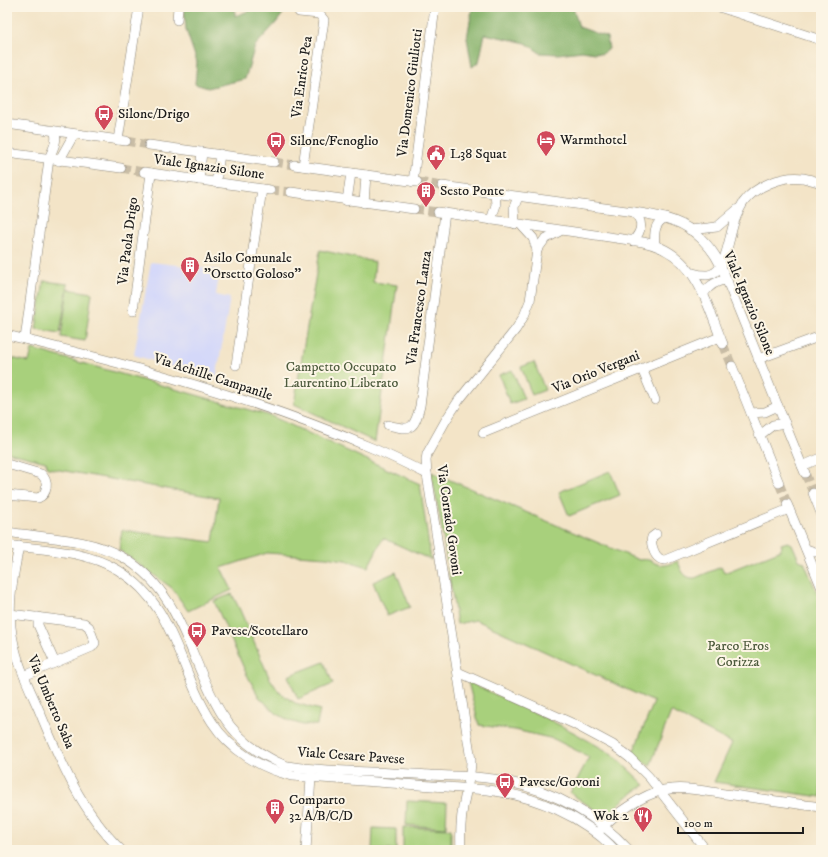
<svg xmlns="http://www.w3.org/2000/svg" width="828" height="857" font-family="'IM FELL DW Pica',serif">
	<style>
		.built { fill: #d4d8f9 }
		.green { fill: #a8d07b; stroke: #62764c }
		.forest { fill: #86b26b; stroke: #516744 }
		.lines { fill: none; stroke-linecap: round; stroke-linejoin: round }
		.minor-tunnel { stroke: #c8bca5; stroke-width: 9; stroke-dasharray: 9 4.5; stroke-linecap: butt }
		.minor-casing { stroke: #888072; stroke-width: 10 }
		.minor { stroke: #fff; stroke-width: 9 }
		.labels { text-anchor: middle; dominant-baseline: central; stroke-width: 4; stroke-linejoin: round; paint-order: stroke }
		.street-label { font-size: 14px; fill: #1c1c1c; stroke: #fcf5e5 }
		.poi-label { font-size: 14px; fill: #1c1c1c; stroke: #fcf5e5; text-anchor: start }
		.park-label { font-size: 14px; fill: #4d5b3d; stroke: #fcf5e5 }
	</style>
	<rect width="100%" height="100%" fill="#fcf5e5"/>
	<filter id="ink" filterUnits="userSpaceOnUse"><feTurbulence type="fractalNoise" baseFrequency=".025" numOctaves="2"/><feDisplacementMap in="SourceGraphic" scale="8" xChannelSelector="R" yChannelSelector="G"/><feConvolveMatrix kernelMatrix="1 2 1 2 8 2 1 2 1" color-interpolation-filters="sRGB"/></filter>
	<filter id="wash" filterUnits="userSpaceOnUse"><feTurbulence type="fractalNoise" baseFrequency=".012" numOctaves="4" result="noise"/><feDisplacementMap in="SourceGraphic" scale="16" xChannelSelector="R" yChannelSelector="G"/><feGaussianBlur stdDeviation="0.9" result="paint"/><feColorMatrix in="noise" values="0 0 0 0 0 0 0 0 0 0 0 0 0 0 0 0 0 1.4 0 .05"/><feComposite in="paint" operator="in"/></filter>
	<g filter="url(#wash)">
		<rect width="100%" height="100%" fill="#f3e4c7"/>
		<polygon class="built" points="151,262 220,270 216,295 230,298 216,380 134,355"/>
		<g class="green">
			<polygon points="320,250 375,262 373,282 397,285 375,442 294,404"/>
			<polygon points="44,281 68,284 60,333 36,329"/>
			<polygon points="68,289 92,293 85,341 61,337"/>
			<polygon points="32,349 271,416 420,484 431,560 383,538 368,567 345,560 326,557 267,553 221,568 232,590 188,611 172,588 119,550 122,530 213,542 219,498 48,468 46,462 7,452 7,357 29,362"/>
			<polygon points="534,362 545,390 532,395 521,367"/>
			<polygon points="512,370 524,399 510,404 499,375"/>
			<polygon points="610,471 620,495 569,516 559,492"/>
			<path d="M431 472 639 560C652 558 651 563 661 565 667 566 673 563 678 561 681 570 684 579 695 578L721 567 724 573 779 551 782 547 781 544 788 542 792 544 799 560 804 562 821 602V797L714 782 732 743 671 712 650 766 632 755 654 702 476 620 457 624 440 518Z"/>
			<polygon points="396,572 410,607 387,616 373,582"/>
			<polygon points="232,594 240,610 269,677 279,692 295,703 320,710 317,725 303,725 290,721 276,713 259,697 246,673 214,601"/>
			<polygon points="324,662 333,684 298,699 288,676"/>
			<path d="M468 682 542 716 573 732 612 754 645 785C630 794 617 803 607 818L570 793 589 757 554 739 515 730 479 725Z"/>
			<polygon points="407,801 447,803 446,828 406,825"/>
			<polygon points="403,827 451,829 451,850 403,850"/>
			<polygon points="373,828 396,829 396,850 372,850"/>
		</g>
		<g class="forest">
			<polygon points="184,7 235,7 235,16 251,10 252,7 288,7 276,23 255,46 245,79 208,88 195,84 197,62 186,30"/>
			<polygon points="471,7 573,7 579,27 607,37 609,49 602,54 582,51 558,54 540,53 526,43 485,34 479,62 472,67 467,38 472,10"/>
		</g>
	</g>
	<g filter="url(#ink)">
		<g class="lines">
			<g class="minor-tunnel">
				<polyline points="126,141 149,145"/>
				<polyline points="274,162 294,165"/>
				<polyline points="121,168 144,172"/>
				<polyline points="418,182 442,186"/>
				<polyline points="270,190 291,192"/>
				<polyline points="414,209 438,212"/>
				<polyline points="723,344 732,366"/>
				<polyline points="805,473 813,493"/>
				<polyline points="779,483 787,503"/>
			</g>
			<defs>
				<g id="minor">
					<polyline points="719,7 821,40"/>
					<polyline points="299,12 319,14 324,20 303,166"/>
					<polyline points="177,20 178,7"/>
					<polyline points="7,124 126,141"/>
					<polyline points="118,140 139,7"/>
					<polyline points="149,145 274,162"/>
					<polyline points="7,153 121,168"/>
					<polyline points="59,161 74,134"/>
					<polyline points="294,165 417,182"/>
					<polyline points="144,172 270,190"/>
					<polyline points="199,180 202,152"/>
					<polyline points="413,182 435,7"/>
					<polyline points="216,183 220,154"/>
					<path d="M442 186 634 212C648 214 661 216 674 221 694 228 712 247 721 266L805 473"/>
					<polyline points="291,192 414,209"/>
					<polyline points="347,201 351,173"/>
					<polyline points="364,203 366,175"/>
					<path d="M438 212 643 242C696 253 705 300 723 344"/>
					<polyline points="491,220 496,205 495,193"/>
					<polyline points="515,224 514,207 518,197"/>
					<polyline points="522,226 533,238 537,250"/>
					<polyline points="690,230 717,227 738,209"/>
					<path d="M633 241C642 231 644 222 634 212"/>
					<path d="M655 245C654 234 654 223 665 218"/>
					<path d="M693 273C704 276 713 277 720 267 726 259 730 236 733 226 735 218 739 210 743 203 755 186 783 175 803 178 809 179 815 181 821 183"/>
					<path d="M703 294C709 286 716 280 727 280"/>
					<polyline points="133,311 151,173"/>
					<path d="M7 335C131 365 255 398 372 448 391 456 409 465 427 474"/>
					<path d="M25 339 49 159C52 150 59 140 54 131"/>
					<polyline points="758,359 821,336"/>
					<polyline points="236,365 262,189"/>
					<polyline points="732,366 779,483"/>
					<polyline points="642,369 655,400"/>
					<polyline points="751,413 765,412 778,406"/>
					<path d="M388 425C411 431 414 430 420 406L445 213"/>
					<polyline points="483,433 720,337"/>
					<polyline points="760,435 773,425 785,423"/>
					<path d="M7 464 41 474C49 481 48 494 38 498L7 495"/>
					<polyline points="802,466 821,458"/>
					<polyline points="813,493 821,513"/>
					<polyline points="787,504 821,586"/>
					<path d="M7 532C45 538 91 538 124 558 205 606 187 716 268 757 273 760 279 763 284 765 290 767 296 767 302 768 345 772 387 772 430 775 456 776 483 776 509 782 554 791 598 816 629 850"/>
					<path d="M656 534 652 537C650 542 654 555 659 558 661 560 663 560 665 560L789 509"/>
					<path d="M7 545C44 550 85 550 118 570 176 605 178 670 212 722 230 750 261 769 293 776L488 790C534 796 582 815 615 850"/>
					<path d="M19 546C14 573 8 600 11 627 14 657 27 683 39 710 60 761 81 811 121 850"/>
					<polyline points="806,549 815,552 821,552"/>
					<polyline points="10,614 84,623 89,627 95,643 92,647 24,676"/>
					<polyline points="38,617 38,625 55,663"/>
					<polyline points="458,672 574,724 613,745 630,758 649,777 706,850"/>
					<path d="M600 830C614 814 644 794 664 790 683 786 705 791 725 794 757 798 789 803 821 807"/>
					<polyline points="306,850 311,778"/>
					<path d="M461 850C460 832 461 814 465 797 468 783 471 775 471 760L427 474 426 460 427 454 446 420 459 400 516 329 524 316 530 301 537 250 545 239 560 231"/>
				</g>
			</defs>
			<use href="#minor" class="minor-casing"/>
			<use href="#minor" class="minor"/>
		</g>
	</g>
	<defs>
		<symbol id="bus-pin" viewBox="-11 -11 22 30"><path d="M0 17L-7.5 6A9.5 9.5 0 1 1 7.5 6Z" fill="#d1495b" stroke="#fcf5e5"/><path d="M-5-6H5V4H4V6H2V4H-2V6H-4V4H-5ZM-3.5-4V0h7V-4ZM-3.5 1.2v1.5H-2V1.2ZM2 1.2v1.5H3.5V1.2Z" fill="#fff"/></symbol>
		<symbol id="hotel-pin" viewBox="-11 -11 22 30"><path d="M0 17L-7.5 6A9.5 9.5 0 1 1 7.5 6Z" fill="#d1495b" stroke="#fcf5e5"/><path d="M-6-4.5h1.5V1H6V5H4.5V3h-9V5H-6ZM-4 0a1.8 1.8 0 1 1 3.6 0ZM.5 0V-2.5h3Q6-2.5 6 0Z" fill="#fff"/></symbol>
		<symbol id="civic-pin" viewBox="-11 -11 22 30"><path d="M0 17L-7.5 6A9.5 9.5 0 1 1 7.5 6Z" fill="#d1495b" stroke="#fcf5e5"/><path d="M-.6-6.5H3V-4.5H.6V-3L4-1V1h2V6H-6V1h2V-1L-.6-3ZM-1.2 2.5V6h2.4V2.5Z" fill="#fff"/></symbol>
		<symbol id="building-pin" viewBox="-11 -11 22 30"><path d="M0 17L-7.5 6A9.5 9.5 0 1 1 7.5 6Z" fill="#d1495b" stroke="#fcf5e5"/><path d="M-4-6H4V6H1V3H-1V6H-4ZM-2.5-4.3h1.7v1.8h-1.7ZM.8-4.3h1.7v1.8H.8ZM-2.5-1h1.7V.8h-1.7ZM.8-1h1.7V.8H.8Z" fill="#fff"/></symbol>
		<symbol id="restaurant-pin" viewBox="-11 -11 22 30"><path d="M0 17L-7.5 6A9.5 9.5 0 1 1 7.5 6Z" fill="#d1495b" stroke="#fcf5e5"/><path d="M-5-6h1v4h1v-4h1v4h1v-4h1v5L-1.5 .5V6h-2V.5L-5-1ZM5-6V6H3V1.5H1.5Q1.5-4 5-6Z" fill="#fff"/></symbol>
	</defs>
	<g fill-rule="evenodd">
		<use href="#bus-pin" x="93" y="103" width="22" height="30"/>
		<use href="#hotel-pin" x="535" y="129" width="22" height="30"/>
		<use href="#bus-pin" x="265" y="130" width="22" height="30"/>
		<use href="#civic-pin" x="425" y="143" width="22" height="30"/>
		<use href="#building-pin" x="415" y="180" width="22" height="30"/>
		<use href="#building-pin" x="179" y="255" width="22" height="30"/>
		<use href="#bus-pin" x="186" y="620" width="22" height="30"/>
		<use href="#bus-pin" x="494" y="771" width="22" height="30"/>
		<use href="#building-pin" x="264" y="797" width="22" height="30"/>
		<use href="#restaurant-pin" x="632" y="805" width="22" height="30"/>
	</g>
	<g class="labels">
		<g class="street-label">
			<text transform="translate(302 77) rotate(-82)">Via Enrico Pea</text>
			<text transform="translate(410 93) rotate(-83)">Via Domenico Giuliotti</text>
			<text transform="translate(209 167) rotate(8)">Viale Ignazio Silone</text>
			<text transform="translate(128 241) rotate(-83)">Via Paola Drigo</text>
			<text transform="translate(749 303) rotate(67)">Viale Ignazio Silone</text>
			<text transform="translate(419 308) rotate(-82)">Via Francesco Lanza</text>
			<text transform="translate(596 372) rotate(-22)">Via Orio Vergani</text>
			<text transform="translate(213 377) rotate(18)">Via Achille Campanile</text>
			<text transform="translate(449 520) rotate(82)">Via Corrado Govoni</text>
			<text transform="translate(51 702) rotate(67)">Via Umberto Saba</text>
			<text transform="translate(351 756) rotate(4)">Viale Cesare Pavese</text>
		</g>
		<g class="poi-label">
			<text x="118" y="114">Silone/Drigo</text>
			<text x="560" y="140">Warmthotel</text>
			<text x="290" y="141">Silone/Fenoglio</text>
			<text x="450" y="154">L38 Squat</text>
			<text x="440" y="191">Sesto Ponte</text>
			<text x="204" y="258">Asilo Comunale<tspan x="204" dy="16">"Orsetto Goloso"</tspan></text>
			<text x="211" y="631">Pavese/Scotellaro</text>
			<text x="519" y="782">Pavese/Govoni</text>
			<text x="289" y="800">Comparto<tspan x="289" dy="16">32 A/B/C/D</tspan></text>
			<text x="629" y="816" text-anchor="end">Wok 2</text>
		</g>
		<g class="park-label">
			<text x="341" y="367">Campetto Occupato<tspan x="341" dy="16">Laurentino Liberato</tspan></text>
			<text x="738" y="646">Parco Eros<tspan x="738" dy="16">Corizza</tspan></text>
		</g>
	</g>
	<rect width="828" height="857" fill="none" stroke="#fcf5e5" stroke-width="24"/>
	<path d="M678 827v6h125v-6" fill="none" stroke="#1c1c1c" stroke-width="2"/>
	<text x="684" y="827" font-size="12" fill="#1c1c1c" stroke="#fcf5e5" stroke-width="3" paint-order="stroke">100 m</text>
</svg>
